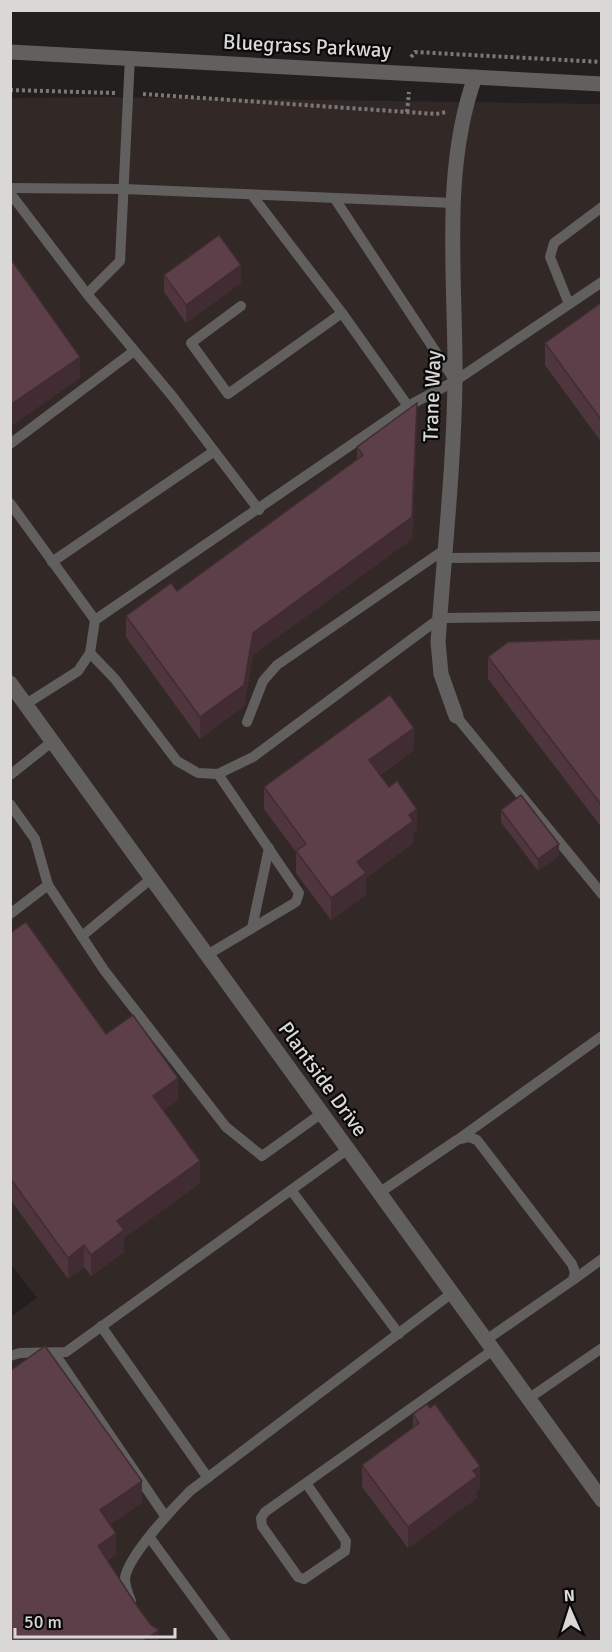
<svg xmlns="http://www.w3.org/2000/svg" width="612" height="1652" font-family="Signika,sans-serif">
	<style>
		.built { fill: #322926 }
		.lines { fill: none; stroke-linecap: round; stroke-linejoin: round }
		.path { stroke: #7b7877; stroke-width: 4; stroke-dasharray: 3 3; stroke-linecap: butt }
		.service { stroke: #61605f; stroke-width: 10 }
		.minor { stroke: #61605f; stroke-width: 15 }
		.tertiary { stroke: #61605f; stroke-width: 15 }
		.wall { fill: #4f363e }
		.shaded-wall { fill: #402c32 }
		.building { fill: #5c3f48; stroke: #402c32; stroke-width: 1.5 }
		.labels { text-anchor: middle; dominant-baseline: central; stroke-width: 4.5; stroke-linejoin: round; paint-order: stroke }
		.street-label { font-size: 21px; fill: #dad8d7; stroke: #0a0909 }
	</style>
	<rect width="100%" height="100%" fill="#221f1e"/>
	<polygon class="built" points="107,97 601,104 601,1641 11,1641 10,1317 37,1298 10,1263 11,98"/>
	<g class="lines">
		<g class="path">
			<polyline points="411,57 415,52 602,62"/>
			<polyline points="10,90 115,93"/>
			<polyline points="143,94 436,114 447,112"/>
			<polyline points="407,112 409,92"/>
		</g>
		<g class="service">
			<polyline points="130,57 120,261 87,294 173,397 259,510"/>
			<polyline points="10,188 124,189 454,203"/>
			<polyline points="10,193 87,294"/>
			<polyline points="252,195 342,313 408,406"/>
			<polyline points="335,199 455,381"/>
			<polyline points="569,304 550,257 554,243 602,207"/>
			<polyline points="241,306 191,343 228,394 342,313"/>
			<polyline points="10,444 134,351"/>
			<polyline points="10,503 95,620"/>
			<polyline points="444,558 602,557"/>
			<polyline points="52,562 213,452"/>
			<polyline points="90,653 115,679 177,761 198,773 218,774 253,757 440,618 602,616"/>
			<polyline points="26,704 78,671 90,653 95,620 408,406 455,381 602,282"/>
			<polyline points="456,716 602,894"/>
			<polyline points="247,722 263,681 277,665 444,550"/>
			<polyline points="10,775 53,741"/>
			<polyline points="10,804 35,839 48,885"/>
			<polyline points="10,914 48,885 104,970 226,1127 262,1156 322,1113"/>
			<polyline points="252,928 269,848"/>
			<polyline points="82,936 152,878"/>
			<polyline points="207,955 296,902 299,893 218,774"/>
			<polyline points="460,1138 602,1036"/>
			<polyline points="291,1190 399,1334"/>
			<polyline points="379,1193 457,1140 469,1137 477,1140 572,1264 575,1272 573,1280 486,1340"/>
			<polyline points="573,1280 602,1259"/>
			<polyline points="101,1326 208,1478"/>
			<polyline points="55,1354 165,1516"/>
			<polyline points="10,1356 20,1353 66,1352 348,1149"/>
			<polyline points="528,1399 602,1348"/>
			<polyline points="306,1483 346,1541 345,1551 304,1579 298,1577 262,1526 261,1518 265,1512 493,1350"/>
			<polyline points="150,1538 226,1642"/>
			<path d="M131 1601C128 1594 125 1587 125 1578 128 1556 174 1507 190 1491L452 1293"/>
		</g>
		<path class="minor" d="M456 716 441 674 438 642C444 555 454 466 455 379 456 280 441 172 475 77"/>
		<g class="tertiary">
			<polyline points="10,52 602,84"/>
			<polyline points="10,683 602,1500"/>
		</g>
	</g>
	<g class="wall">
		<polygon points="164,275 241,283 186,323 164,292"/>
		<polygon points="602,302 602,443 545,365 545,343"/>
		<polygon points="417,425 412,539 253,655 244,706 200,739 126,637 126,616 177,591 357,459 357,447"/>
		<polygon points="602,639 602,828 488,679 488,657"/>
		<polygon points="414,750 380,775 417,831 413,833 413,843 366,878 366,895 331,920 296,873 296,852 264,809 264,787"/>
		<polygon points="501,810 559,856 538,871 501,822"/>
		<polygon points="10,933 106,1034 178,1100 164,1110 200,1183 124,1238 124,1252 91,1276 84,1267 68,1279 10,1199"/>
		<polygon points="413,1414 480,1488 477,1490 477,1498 408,1548 362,1487 362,1465 413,1428"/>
	</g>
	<g class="shaded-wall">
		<polygon points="241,265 241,283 186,323 186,305"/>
		<polygon points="80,357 80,378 10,427 10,405"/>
		<polygon points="417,403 417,425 412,539 253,655 244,706 200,739 200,717 253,633"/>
		<polygon points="414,728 414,750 369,782 369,760"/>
		<polygon points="417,809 417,831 413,833 413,843 366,878 366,895 331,920 331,898 357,862 409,815"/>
		<polygon points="559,844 559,856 538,871 538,859"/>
		<polygon points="178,1078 178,1100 153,1118 153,1096"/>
		<polygon points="200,1161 200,1183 124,1238 124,1252 91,1276 91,1255 117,1221"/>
		<polygon points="84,1245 84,1267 68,1279 68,1258"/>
		<polygon points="480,1466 480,1488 477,1490 477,1498 408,1548 408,1527"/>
		<polygon points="142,1481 142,1503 100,1532 100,1510"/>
		<polygon points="116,1533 116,1555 98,1568 98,1546"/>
		<polygon points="159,1630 159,1641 143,1641"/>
	</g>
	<g class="building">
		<polygon points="219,235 241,265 186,305 164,275"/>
		<polygon points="10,258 80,357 10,405"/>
		<polygon points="602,302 602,421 545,343"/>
		<polygon points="417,403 412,517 253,633 244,685 200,717 126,616 171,583 177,591 363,455 357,447"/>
		<polygon points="602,639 602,806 488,657 508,642"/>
		<polygon points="390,695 414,728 369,760 389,787 397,781 417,809 409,815 413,821 357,862 366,873 331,898 296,851 306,844 264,787"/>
		<polygon points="521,795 559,844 538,859 501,810"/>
		<polygon points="26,922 106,1034 133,1015 178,1078 153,1096 200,1161 117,1221 124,1230 91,1255 84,1245 68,1258 10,1178 10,933"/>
		<polygon points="45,1346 142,1481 100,1510 116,1533 98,1546 137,1606 151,1625 159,1630 143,1641 10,1641 10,1371"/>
		<polygon points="427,1404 430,1408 435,1404 480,1466 473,1471 477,1476 408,1527 362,1465 419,1423 413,1414"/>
	</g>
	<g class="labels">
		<g class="street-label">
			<text transform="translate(307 46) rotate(3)">Bluegrass Parkway</text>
			<text transform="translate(432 396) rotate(-88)">Trane Way</text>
			<text transform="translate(323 1079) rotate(54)">Plantside Drive</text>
		</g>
	</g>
	<rect width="612" height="1652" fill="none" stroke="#dad8d7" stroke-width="24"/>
	<g transform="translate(570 1610) rotate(357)" stroke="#0a0909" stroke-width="4.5" paint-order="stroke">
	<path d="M0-4.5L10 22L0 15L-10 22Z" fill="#dad8d7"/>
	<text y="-9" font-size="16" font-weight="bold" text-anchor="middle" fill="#dad8d7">N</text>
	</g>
	<path d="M15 1628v9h160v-9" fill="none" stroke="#dad8d7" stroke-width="3"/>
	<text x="24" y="1628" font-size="18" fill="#dad8d7" stroke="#0a0909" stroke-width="4.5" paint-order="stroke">50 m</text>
</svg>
